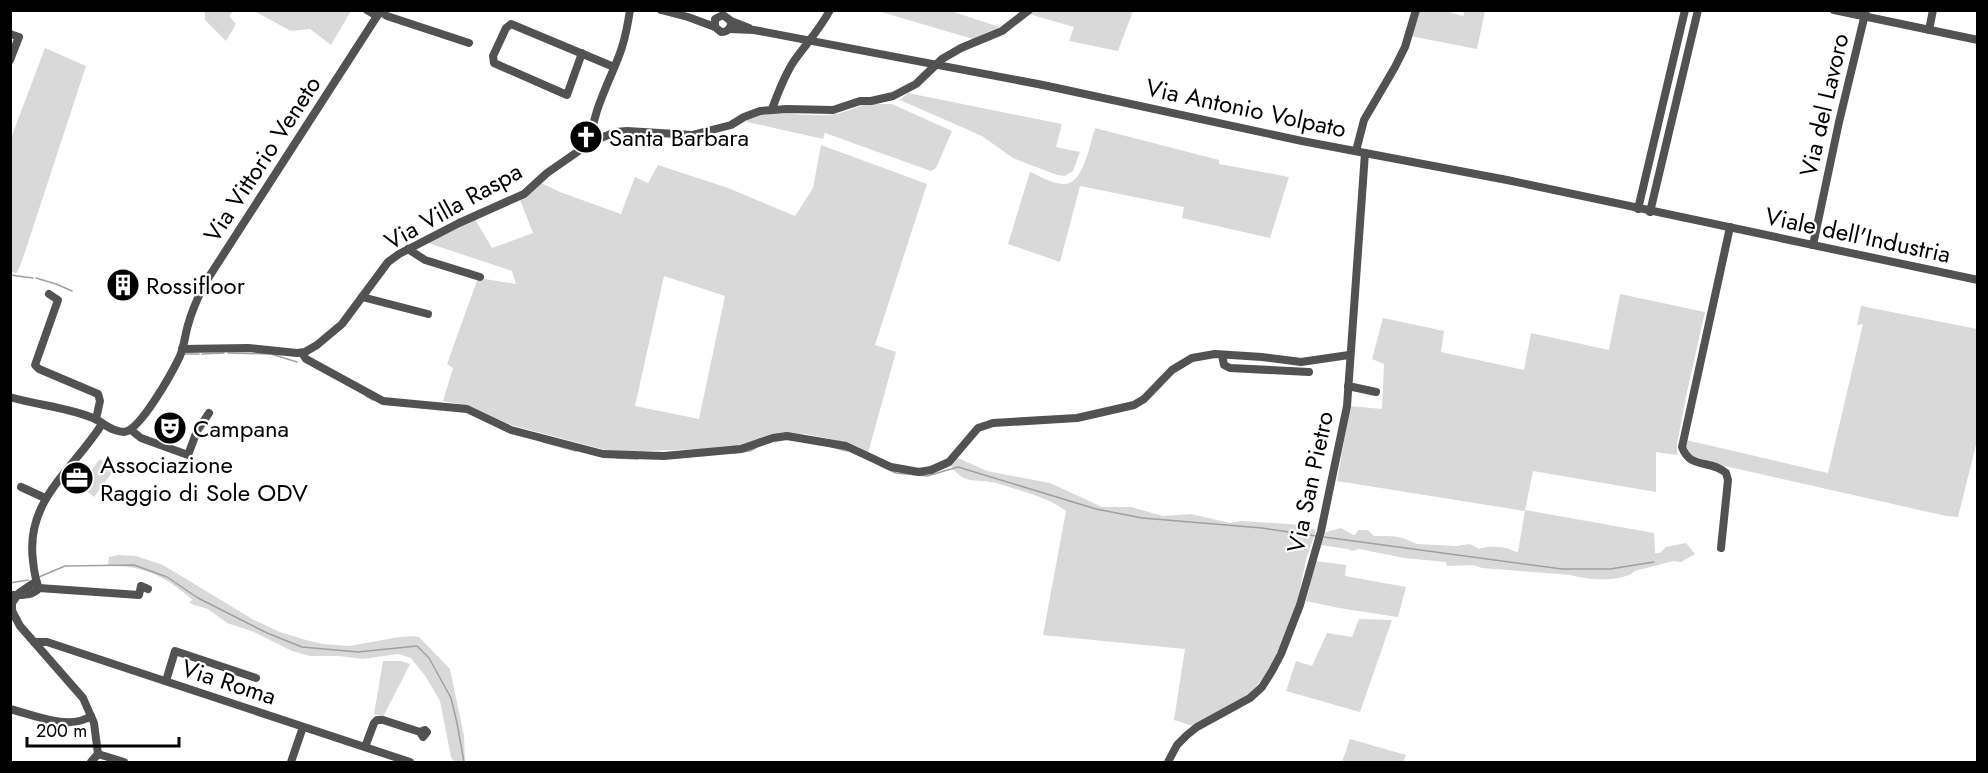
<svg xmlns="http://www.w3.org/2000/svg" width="1988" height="773" font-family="Jost,sans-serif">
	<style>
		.green { fill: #d9d9d9; fill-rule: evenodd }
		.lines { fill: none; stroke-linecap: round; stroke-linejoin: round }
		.stream { stroke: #a0a0a0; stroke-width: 1.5 }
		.minor { stroke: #525252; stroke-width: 8 }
		.labels { text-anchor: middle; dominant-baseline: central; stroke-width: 4.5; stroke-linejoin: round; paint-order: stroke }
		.street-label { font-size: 24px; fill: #000; stroke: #fff }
		.poi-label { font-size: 24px; fill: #000; stroke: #fff; text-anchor: start }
	</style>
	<rect width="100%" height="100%" fill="#fff"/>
	<g class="green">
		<polygon points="1034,10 1133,11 1118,51 1069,41 1074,27 1029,14"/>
		<polygon points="205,11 233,11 229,16 236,24 226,41 205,20"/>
		<polygon points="254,11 351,11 331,45 310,29 291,31"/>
		<polygon points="878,11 951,11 999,27 973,39"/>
		<polygon points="1418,11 1446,11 1463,16 1465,11 1485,11 1477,49 1410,36"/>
		<polygon points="45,48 86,66 22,261 17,273 11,272 11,138"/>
		<polygon points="908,93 1062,124 1056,147 1080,152 1073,171 1065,176 1057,175 1013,158 982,136 900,100"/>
		<path d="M865 104H892L952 131 936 168 931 171 825 133 823 139 747 122V119C772 108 802 117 828 115 841 114 853 109 865 104Z"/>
		<path d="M1095 128 1219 160V164L1289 177 1270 238 1182 218 1184 207 1080 186 1060 262 1008 244 1030 172C1040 176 1054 185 1066 184 1084 182 1090 143 1095 128Z"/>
		<path d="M821 145 927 184 875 345 896 352 868 453 856 446 831 439 805 434 786 433 749 445 702 449 613 452 511 425 472 407 443 401 453 368 447 364 478 278 516 284 512 271 428 243 475 219 492 248 533 233 520 200 531 193 541 183 560 192 621 214 635 177 648 183 658 165 728 188 795 216 813 188ZM664 276 725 296 699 419 635 406Z"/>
		<path d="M1620 294 1705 312 1687 392 1677 444V455L1656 452V492L1533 471 1525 510 1654 533 1655 553H1660L1666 547 1686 543 1695 554 1681 562 1673 561 1635 571C1622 583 1586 580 1571 575L1482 568 1473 565 1447 566 1446 562 1404 558 1359 549 1352 551 1348 549 1320 545 1323 533 1341 528 1353 535 1356 534 1358 530H1368L1374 536C1384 536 1398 535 1408 540 1411 541 1414 543 1417 544L1456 546 1470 544 1479 549C1485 546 1502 546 1509 549 1512 550 1514 552 1518 552L1525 511 1337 481 1350 406 1382 409 1384 364 1372 359 1383 318 1444 331 1441 352 1524 370 1531 333 1609 350Z"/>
		<polygon points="1861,306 1977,329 1977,441 1958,517 1946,516 1690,458 1684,451 1686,440 1828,473 1863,324 1857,325"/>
		<path d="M958 458 987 471 1050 483 1102 507H1131L1163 516 1191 514 1230 523 1241 521 1303 525 1316 530 1306 560 1297 603 1287 632 1267 673 1246 698 1193 726 1174 720 1185 649 1043 635 1066 511C1048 497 1018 490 996 483 975 478 965 486 950 465Z"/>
		<polygon points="100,459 114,470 94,497 79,485"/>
		<path d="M118 555 136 556 163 565 254 620 280 632 306 640 323 644 349 646 400 637 414 636 419 637 450 669 464 736 465 762H454L451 757 440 701 426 677 411 658 398 654 363 659 339 656H310L292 651 254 632 227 623 208 609 194 605 189 602 193 600C166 577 144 565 108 566L109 557Z"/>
		<polygon points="1316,561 1346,565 1345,576 1406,587 1398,617 1339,608 1306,601"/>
		<polygon points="1359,619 1392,620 1360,712 1286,691 1296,661 1312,666 1327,633 1352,637"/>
		<polygon points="383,661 401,661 410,664 383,717 374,714"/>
		<polygon points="1350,739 1406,755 1403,762 1342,762"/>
	</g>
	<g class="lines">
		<g class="stream">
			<polyline points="10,275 33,278"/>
			<polyline points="36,278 56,284 72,291"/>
			<polyline points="228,353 271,354 297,362"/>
			<polyline points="185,354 199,354"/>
			<polyline points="202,354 224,353"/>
			<polyline points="366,396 373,400"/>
			<polyline points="543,442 576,451"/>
			<polyline points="832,447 847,451"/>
			<polyline points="733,453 750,451 757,447"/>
			<polyline points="616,458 638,459"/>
			<polyline points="879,465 896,473 927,476 958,467 1096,509 1142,518 1262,528 1316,536"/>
			<polyline points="1324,537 1562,569 1610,569 1654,562"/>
			<polyline points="39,577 65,566 134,565 167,577 198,598 267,633 302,647 358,652 417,646 429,658 451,698 457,723 464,762"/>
			<polyline points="10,583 28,580"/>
		</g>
		<g class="minor">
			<polyline points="367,10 377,16"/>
			<polyline points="661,10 688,17 715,27"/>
			<polyline points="1834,10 1978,40"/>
			<polyline points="380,11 387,16 469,43"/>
			<path d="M731 21C732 28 728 32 721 32L715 27V19L723 15 731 21 749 28"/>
			<polyline points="729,29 754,30 1043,85 1302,141 1507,180 1978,280"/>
			<polyline points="1929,30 1933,10"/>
			<polyline points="10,34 19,37 10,60"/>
			<polyline points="582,53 567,95 494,63 493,56 506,28 511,24 614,67"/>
			<path d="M772 109C778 93 784 76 794 61 806 44 820 29 830 10"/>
			<path d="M593 141C587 120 616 69 622 47 626 35 628 23 630 10"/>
			<polyline points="1356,151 1364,120 1395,67 1405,47 1416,10"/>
			<polyline points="1638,209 1685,10"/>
			<polyline points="1650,212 1698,10"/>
			<polyline points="1813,245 1839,122 1866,10"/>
			<polyline points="408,249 425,260 480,277"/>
			<polyline points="49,294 58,300 35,365 39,369 98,394 100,401 96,419"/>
			<polyline points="362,297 428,314"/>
			<polyline points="182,349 248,348 297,353 305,352 317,345 342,324 388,262 399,254 459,223 524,194 547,173 593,141 616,132 627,131 692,135 731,125 744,117 760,111 787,109 833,110 860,101 871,101 893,96 916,84 942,59 961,48 1002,31 1029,10"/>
			<polyline points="302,353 306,359 383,401 467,409 511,430 603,454 664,456 741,449 773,438 787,436 846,446 891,467 919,472 931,470 949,462 978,428 993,423 1077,418 1134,405 1144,399 1172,370 1192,358 1215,354 1262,357 1301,362 1349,355"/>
			<polyline points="1222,355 1224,365 1230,368 1309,372"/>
			<polyline points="1348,386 1376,392"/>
			<path d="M10 397C36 405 72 408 95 419 104 423 112 432 124 432 140 431 173 371 180 356 184 347 185 335 188 325 192 310 198 297 205 283L381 10"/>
			<polyline points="131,430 141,438 188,455 197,431 209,413"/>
			<polyline points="21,487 45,498"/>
			<path d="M1721 548 1728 480 1726 473C1711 459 1690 470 1682 447L1730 227"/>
			<polyline points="37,583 32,584 19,593 12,603 12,611 20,626 83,698 94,723 98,754 91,762"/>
			<polyline points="39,588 139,595 141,586 148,589"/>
			<path d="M10 595C20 595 33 596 39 588 35 580 34 570 33 561 25 500 73 470 102 424"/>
			<polyline points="34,642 47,642 410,762"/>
			<polyline points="166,681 175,651 256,678"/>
			<path d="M10 709C34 715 69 731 91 716"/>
			<polyline points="365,747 374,723 377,720 383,720 420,732 425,730 427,732 423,737 420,732"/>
			<polyline points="98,754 124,762"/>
			<polyline points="291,762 303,727"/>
			<polyline points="1168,762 1177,745 1187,735 1197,727 1250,698 1262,687 1272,671 1281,654 1300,605 1321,531 1347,406 1365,153"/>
		</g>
	</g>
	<defs>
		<symbol id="church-disc" viewBox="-11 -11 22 22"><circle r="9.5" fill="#000" stroke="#fff"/><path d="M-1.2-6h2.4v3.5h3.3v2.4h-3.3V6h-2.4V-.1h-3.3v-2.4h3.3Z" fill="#fff"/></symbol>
		<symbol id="building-disc" viewBox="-11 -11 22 22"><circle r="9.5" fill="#000" stroke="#fff"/><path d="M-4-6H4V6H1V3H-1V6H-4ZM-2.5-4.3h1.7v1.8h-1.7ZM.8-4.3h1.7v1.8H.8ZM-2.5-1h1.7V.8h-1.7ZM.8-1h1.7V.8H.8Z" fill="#fff"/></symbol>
		<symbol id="theatre-disc" viewBox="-11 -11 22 22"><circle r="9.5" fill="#000" stroke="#fff"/><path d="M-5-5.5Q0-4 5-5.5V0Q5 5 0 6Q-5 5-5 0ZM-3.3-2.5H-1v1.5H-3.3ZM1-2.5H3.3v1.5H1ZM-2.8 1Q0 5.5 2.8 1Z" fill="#fff"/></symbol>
		<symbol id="office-disc" viewBox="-11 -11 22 22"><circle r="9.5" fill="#000" stroke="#fff"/><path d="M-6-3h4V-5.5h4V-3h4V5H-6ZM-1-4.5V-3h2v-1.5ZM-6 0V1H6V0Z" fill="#fff"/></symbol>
	</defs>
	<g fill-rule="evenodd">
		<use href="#church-disc" x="567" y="118" width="38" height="38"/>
		<use href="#building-disc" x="104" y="266" width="38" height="38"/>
		<use href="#theatre-disc" x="151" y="409" width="38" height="38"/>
		<use href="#office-disc" x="58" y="459" width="38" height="38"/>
	</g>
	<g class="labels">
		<g class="street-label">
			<text transform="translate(1824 105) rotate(-77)">Via del Lavoro</text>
			<text transform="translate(1246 108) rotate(12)">Via Antonio Volpato</text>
			<text transform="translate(262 159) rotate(-57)">Via Vittorio Veneto</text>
			<text transform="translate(453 206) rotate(-29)">Via Villa Raspa</text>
			<text transform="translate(1858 235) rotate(12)">Viale dell'Industria</text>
			<text transform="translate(1310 482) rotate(-78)">Via San Pietro</text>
			<text transform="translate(229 682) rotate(18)">Via Roma</text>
		</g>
		<g class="poi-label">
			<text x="609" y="137">Santa Barbara</text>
			<text x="146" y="285">Rossifloor</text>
			<text x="193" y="428">Campana</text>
			<text x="100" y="464">Associazione<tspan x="100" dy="28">Raggio di Sole ODV</tspan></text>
		</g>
	</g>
	<rect width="1988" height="773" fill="none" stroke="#000000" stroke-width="24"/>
	<path d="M27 737v9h152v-9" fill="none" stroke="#000000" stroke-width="3"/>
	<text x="36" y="737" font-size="18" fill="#000000" stroke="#ffffff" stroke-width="4.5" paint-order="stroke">200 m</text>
</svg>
